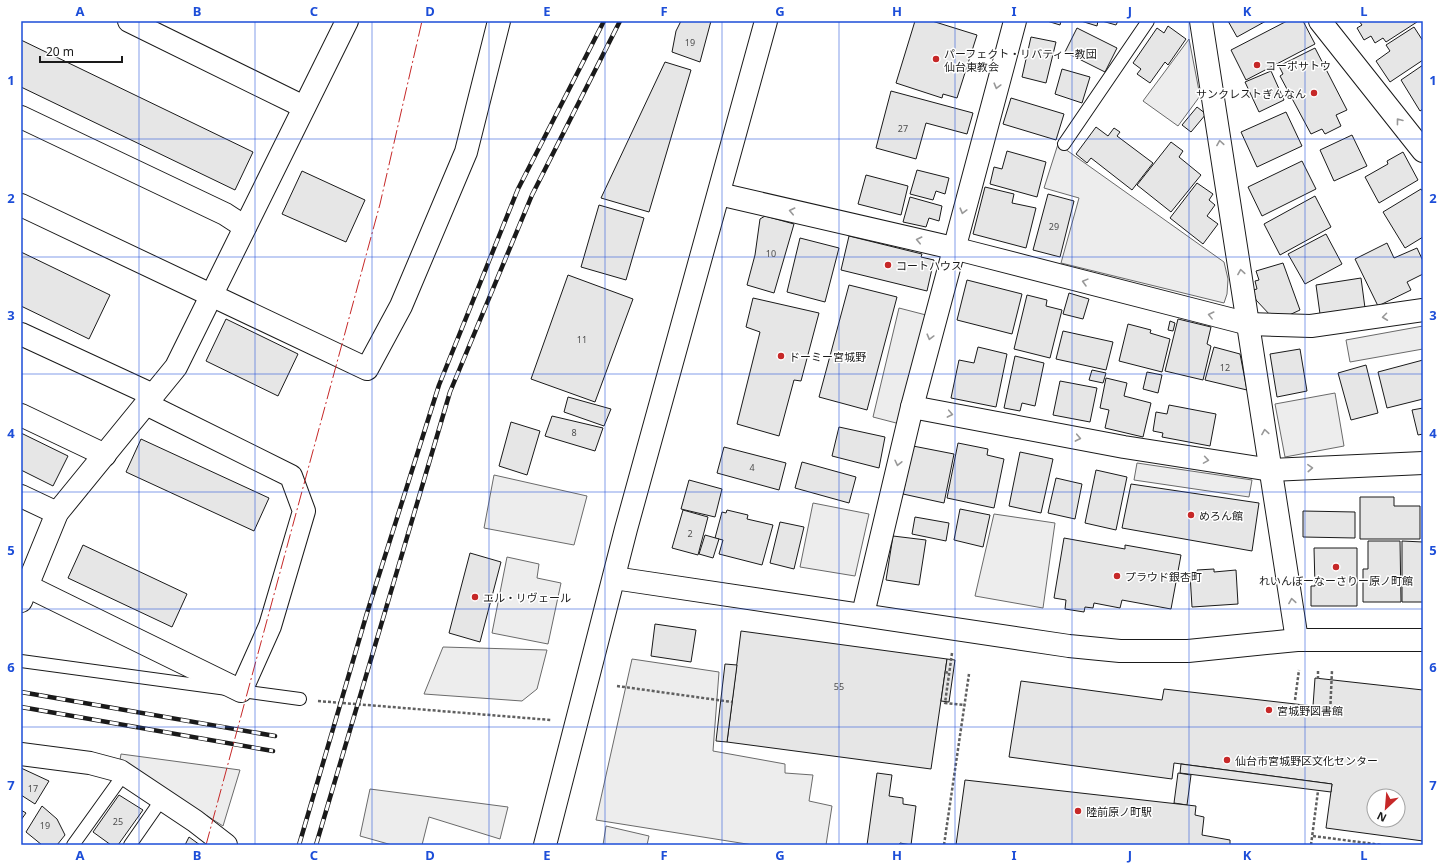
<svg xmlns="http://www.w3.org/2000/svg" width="1444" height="866" font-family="'Noto Sans','Noto Sans JP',sans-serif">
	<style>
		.parking { fill: #ededed; stroke: #6a6a6a }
		.building { fill: #e6e6e6; stroke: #1a1a1a; fill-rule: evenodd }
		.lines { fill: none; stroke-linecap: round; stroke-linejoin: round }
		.service-casing { stroke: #1a1a1a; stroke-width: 14 }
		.minor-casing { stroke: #1a1a1a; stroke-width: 24 }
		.tertiary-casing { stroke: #1a1a1a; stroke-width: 24 }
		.path { stroke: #5f5f5f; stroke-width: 2.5; stroke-dasharray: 3 2; stroke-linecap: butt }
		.service { stroke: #fff; stroke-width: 12 }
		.minor { stroke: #fff; stroke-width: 22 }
		.tertiary { stroke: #fff; stroke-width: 22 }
		.rail-casing { stroke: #1a1a1a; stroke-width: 4.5 }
		.rail { stroke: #fff; stroke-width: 3; stroke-dasharray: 9; stroke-linecap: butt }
		.power { stroke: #c62828; stroke-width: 1; stroke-dasharray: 14 3 2 3; stroke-linecap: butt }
		.oneway { stroke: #989898 }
		.grid { fill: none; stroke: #1d4ed8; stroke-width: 1; stroke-opacity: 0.55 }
		.poi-dot { fill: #c62828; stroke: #fff; stroke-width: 1.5 }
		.labels { text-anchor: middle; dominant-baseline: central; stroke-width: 3; stroke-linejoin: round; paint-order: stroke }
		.number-label { font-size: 9px; fill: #4d4d4d }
		.poi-label { font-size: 11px; fill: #1a1a1a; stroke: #fff; text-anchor: start }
		.neatline { fill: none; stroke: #1d4ed8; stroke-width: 1.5 }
		.grid-label { font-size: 13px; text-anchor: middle; font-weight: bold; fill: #1d4ed8 }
	</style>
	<rect width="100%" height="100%" fill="#fff"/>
	<g class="parking">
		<polygon points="1189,39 1200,96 1178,126 1143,101"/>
		<polygon points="1058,144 1224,262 1228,279 1227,294 1224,303 1061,263 1079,198 1044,188"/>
		<polygon points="899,308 926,315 900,424 873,417"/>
		<polygon points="1423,326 1423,349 1350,362 1346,340"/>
		<polygon points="1335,393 1344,446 1285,457 1275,404"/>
		<polygon points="1137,463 1252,480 1249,497 1134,480"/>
		<polygon points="494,475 587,496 574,545 484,528"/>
		<polygon points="813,503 869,514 855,576 800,567"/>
		<polygon points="994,514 1055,523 1043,608 975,596"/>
		<polygon points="507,557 539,564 537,578 561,583 548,644 492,633"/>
		<polygon points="443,647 547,650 537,689 522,701 424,694"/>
		<polygon points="632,659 719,672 713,751 785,764 785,773 813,775 809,801 832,806 826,845 753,845 596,820"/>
		<polygon points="121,754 240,770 223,826 120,760"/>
		<polygon points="370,789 508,807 500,839 429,817 422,845 392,845 360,836"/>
		<polygon points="606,826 649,836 647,845 603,845"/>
	</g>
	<g class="building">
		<polygon points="681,21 711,21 700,62 672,52 676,31"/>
		<polygon points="915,21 932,21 977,35 957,98 943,94 942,98 896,83"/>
		<polygon points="1047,21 1061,21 1060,25"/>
		<polygon points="1081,21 1098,21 1097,26"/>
		<polygon points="1102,21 1118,21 1116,25"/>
		<polygon points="1228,21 1266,21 1237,37"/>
		<polygon points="1287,21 1303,21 1315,44 1246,80 1231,50"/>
		<polygon points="1359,21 1416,21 1417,22 1386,42 1383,38 1375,43 1371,36 1364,40 1357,28 1362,25"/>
		<polygon points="1168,26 1186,39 1168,65 1165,62 1150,83 1137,74 1141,69 1133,63 1157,28 1164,33"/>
		<polygon points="1414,27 1423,41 1423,60 1390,82 1376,61 1390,51 1386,45"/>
		<polygon points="1077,28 1117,48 1105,72 1065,52"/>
		<polygon points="1031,37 1056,42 1046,83 1022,77"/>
		<polygon points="21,40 253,152 235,190 21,87"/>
		<polygon points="1315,48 1347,110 1336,115 1341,126 1325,134 1322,129 1311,134 1280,76 1283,74 1279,66"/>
		<polygon points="665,62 691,70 649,212 601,198"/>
		<polygon points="1423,65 1423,109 1420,111 1401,80"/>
		<polygon points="1062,69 1090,77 1082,103 1055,94"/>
		<polygon points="1271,71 1284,100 1259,112 1245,82"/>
		<polygon points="891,91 973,113 967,134 926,123 916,159 876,148"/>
		<polygon points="1011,98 1064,114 1056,140 1003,124"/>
		<polygon points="1197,107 1206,114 1191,132 1182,125"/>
		<polygon points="1286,112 1302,146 1257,167 1241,132"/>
		<polygon points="1096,127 1108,136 1114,128 1120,132 1117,136 1153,163 1132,190 1091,158 1087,163 1076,154"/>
		<polygon points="1352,135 1367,166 1334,181 1320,150"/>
		<polygon points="1171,142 1183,151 1179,157 1201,175 1171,212 1137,185"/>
		<polygon points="1007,151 1046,162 1037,197 990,184 994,167 1002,169"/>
		<polygon points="1403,152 1418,180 1379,203 1365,177 1388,164 1387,161"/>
		<polygon points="1302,161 1316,189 1262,216 1248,187"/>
		<polygon points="917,170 949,178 945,194 936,191 933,200 910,194"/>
		<polygon points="302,171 365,200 346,242 282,214"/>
		<polygon points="866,175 908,186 901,215 858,204"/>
		<polygon points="1197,183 1213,194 1209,200 1215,205 1207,216 1218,224 1203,244 1170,218"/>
		<polygon points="985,187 1014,194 1012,203 1036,208 1026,248 973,234"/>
		<polygon points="1421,189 1423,192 1423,237 1405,248 1383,212"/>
		<polygon points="1048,194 1074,201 1060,257 1033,250"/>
		<polygon points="1315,196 1331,227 1280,255 1264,224"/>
		<polygon points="910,197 942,206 939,221 929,218 926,227 903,222"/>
		<polygon points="599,205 644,218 626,280 581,267"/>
		<polygon points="765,216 794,224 774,293 747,285 755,255 760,219"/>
		<polygon points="1326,234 1342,264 1305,284 1288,254"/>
		<polygon points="849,236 922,254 921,257 934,260 927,291 841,270"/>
		<polygon points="800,238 839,248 825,302 787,292"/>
		<polygon points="1387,243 1394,258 1417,248 1423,261 1423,274 1407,282 1411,290 1378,306 1355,259"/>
		<polygon points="21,252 110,295 89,339 21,306"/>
		<polygon points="1283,263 1300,310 1287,316 1271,316 1256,300 1253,290 1257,289 1255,281 1259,280 1256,271"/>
		<polygon points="568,275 633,299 595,402 531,379"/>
		<polygon points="1361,278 1365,308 1320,314 1316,285"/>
		<polygon points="967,280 1022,294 1012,334 957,320"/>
		<polygon points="849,285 897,297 867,410 819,397"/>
		<polygon points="1069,293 1089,299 1083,319 1063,314"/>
		<polygon points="1027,295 1047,300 1046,306 1062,310 1050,358 1014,349"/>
		<polygon points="753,298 819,313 801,381 794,380 779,436 737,424 760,332 746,327"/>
		<polygon points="226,319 298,354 278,396 206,361"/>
		<polygon points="1178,319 1211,327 1207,344 1211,346 1203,380 1165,371"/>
		<polygon points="1170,321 1175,323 1173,331 1168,330"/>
		<polygon points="1128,324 1151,330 1150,333 1170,339 1162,372 1119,361"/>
		<polygon points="1063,331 1113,342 1106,370 1056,359"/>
		<polygon points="978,347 1007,354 996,407 951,398 959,360 974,363"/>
		<polygon points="1214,347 1240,354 1247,390 1205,380"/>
		<polygon points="1300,349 1307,391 1277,397 1270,354"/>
		<polygon points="1015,356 1044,363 1035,406 1022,403 1020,411 1004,408"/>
		<polygon points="1423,360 1423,399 1387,408 1378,372"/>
		<polygon points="1366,365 1378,413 1351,420 1338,373"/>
		<polygon points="1092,370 1106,373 1103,383 1089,380"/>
		<polygon points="1147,372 1162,375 1158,393 1143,389"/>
		<polygon points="1106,378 1127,383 1124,396 1151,403 1143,437 1105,428 1109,410 1100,408"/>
		<polygon points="1060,381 1097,388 1090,422 1053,415"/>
		<polygon points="568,397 611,409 604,426 564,412"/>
		<polygon points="1169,405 1216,414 1210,446 1162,437 1163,433 1153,431 1156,412 1167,414"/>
		<polygon points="1423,408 1423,434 1418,435 1412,410"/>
		<polygon points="552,416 603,428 595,451 545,436"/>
		<polygon points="511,422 540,431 527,475 499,466"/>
		<polygon points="839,427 885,437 879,468 832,456"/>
		<polygon points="21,433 68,456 53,486 21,470"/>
		<polygon points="141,439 269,498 254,531 126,472"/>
		<polygon points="958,443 988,449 987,455 1004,459 994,508 947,498"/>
		<polygon points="913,446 954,454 944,503 903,494"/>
		<polygon points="724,447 786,463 779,490 717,473"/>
		<polygon points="1020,452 1053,459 1041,513 1009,506"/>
		<polygon points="802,462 856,477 849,503 795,488"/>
		<polygon points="1096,470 1127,477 1116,530 1085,523"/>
		<polygon points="1056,478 1082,484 1075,519 1048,513"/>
		<polygon points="689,480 722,489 715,517 681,509"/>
		<polygon points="1131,484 1259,503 1252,551 1122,528"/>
		<polygon points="1360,497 1394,497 1394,506 1420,506 1420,539 1360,539"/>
		<polygon points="960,509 990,515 983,547 954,540"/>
		<polygon points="683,510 708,517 698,555 672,548"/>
		<polygon points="727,510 748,515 747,519 773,525 762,565 719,554 723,540 715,538 722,512 726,513"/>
		<polygon points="1303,511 1355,512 1355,538 1303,537"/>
		<polygon points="915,517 949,523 946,541 912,534"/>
		<polygon points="780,522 804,527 794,569 770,563"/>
		<polygon points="705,535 719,539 713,558 699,554"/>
		<polygon points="893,536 926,540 919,585 886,580"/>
		<polygon points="1064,538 1125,549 1125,545 1181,555 1171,609 1122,600 1120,608 1094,603 1093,608 1085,607 1084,612 1065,609 1066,600 1054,598"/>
		<polygon points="1368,541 1400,541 1401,602 1363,602 1363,569 1368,569"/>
		<polygon points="1402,541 1423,542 1423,602 1402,602"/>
		<polygon points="83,545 187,594 172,627 68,578"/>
		<polygon points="1314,548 1357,548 1357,606 1311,606 1311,586 1315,586"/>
		<polygon points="470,553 501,562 480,642 449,633"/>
		<polygon points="1214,569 1214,572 1236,570 1238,604 1192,607 1190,574 1197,573 1197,570"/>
		<polygon points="655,624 696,630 691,662 651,656"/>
		<polygon points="741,631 947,659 931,769 727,742"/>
		<polygon points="947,659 955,660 949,702 941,701"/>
		<polygon points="725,664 737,665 727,742 716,741"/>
		<path d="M1315 678 1423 690V841L1326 828 1332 784 1174 763 1172 779 1009 757 1021 681 1162 700 1164 689 1313 706ZM1374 796H1398V820H1374Z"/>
		<polygon points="1181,764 1332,784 1331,792 1180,773"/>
		<polygon points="21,768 49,781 35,804 21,795"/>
		<polygon points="877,773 892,775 889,796 903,798 903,804 916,806 911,845 900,843 899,845 867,845"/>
		<polygon points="1178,773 1191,775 1187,805 1174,803"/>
		<polygon points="965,780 1196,806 1195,815 1204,817 1202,835 1230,840 1230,845 956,845"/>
		<polygon points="119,795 143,810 118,845 111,845 93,832"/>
		<polygon points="42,806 57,819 65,835 57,845 42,845 26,832"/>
		<polygon points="21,810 26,813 21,820"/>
		<polygon points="189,837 200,845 185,845"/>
	</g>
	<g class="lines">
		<defs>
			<g id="service">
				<polyline points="1064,144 1148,21"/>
				<polyline points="21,661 300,699"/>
				<polyline points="73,845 124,774"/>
				<polyline points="130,845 162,799"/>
			</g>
			<g id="minor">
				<polyline points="129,21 304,107"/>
				<polyline points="1201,21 1297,640"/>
				<polyline points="1320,21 1423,151"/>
				<polyline points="21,117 225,214 245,227"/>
				<polyline points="719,194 953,248 1249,324 1311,326 1423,310"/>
				<polyline points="21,205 367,369 401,306 466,152 499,21"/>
				<polyline points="21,334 153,395"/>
				<polyline points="912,407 1124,447 1271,470 1423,463"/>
				<polyline points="21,415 105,455"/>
				<polyline points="21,496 57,513"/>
				<polyline points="27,586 241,691 270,626 304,511 291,476 146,404"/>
				<polyline points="21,601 57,513 176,367 347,21"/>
				<polyline points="863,614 912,407 1015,21"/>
				<polyline points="21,754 90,763 120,771 195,821 226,845"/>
			</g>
			<g id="tertiary">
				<polyline points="614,578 1069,646 1120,651 1188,651 1297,640 1423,640"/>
				<polyline points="545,845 626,529 766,21"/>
			</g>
		</defs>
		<use href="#service" class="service-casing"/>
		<use href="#minor" class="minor-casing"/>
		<use href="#tertiary" class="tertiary-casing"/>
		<g class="path">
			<polyline points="952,653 945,703 964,705"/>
			<polyline points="945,672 949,673"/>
			<polyline points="1318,679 1318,670"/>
			<polyline points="617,686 732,702"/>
			<polyline points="1295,700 1299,670"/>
			<polyline points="318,701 551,720"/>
			<polyline points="1316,714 1330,715 1332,670"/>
			<polyline points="1313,836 1382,845"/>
			<polyline points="944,845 969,674"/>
			<polyline points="1311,845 1318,791"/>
		</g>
		<use href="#service" class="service"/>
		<use href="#minor" class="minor"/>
		<use href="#tertiary" class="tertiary"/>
		<defs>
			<g id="rail">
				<polyline points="21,692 275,736"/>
				<polyline points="21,707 273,751"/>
				<polyline points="299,845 367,613 439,385 518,189 604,21"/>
				<polyline points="316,845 450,392 532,195 620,21"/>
			</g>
		</defs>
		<use href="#rail" class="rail-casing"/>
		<use href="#rail" class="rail"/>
		<polyline class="power" points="206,845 380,204 422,21"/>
	</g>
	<defs><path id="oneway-chevron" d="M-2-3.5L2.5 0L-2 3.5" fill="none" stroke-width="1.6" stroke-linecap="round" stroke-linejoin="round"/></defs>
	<g class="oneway">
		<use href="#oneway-chevron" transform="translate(997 86) rotate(105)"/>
		<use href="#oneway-chevron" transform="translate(1399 121) rotate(-128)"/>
		<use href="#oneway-chevron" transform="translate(1220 143) rotate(-99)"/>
		<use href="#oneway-chevron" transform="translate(792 211) rotate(-167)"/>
		<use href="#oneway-chevron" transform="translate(963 211) rotate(105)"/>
		<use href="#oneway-chevron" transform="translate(919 240) rotate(-167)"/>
		<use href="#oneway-chevron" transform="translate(1241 272) rotate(-99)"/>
		<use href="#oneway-chevron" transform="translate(1085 282) rotate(-165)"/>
		<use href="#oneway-chevron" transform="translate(1211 315) rotate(-166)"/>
		<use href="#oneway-chevron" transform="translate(1385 317) rotate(173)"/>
		<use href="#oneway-chevron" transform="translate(930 337) rotate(105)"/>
		<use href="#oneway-chevron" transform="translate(950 414) rotate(11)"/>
		<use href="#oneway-chevron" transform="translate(1265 432) rotate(-99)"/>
		<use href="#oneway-chevron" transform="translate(1078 438) rotate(11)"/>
		<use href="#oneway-chevron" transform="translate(1206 460) rotate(9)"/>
		<use href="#oneway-chevron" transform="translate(898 463) rotate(103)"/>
		<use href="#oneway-chevron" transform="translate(1310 468) rotate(-3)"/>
		<use href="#oneway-chevron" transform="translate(1292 601) rotate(-99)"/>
	</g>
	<path class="grid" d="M139 21V845M255 21V845M372 21V845M489 21V845M605 21V845M722 21V845M839 21V845M955 21V845M1072 21V845M1189 21V845M1305 21V845M21 139H1423M21 257H1423M21 374H1423M21 492H1423M21 609H1423M21 727H1423"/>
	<g class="poi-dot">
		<circle cx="936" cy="59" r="4"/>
		<circle cx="1257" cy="65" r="4"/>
		<circle cx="1314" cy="93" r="4"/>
		<circle cx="888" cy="265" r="4"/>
		<circle cx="781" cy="356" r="4"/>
		<circle cx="1191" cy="515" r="4"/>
		<circle cx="1336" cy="567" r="4"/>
		<circle cx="1117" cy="576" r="4"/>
		<circle cx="475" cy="597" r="4"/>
		<circle cx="1269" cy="710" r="4"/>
		<circle cx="1227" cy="760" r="4"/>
		<circle cx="1078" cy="811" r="4"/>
	</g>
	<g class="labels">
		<g class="number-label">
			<text x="690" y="42">19</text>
			<text x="903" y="128">27</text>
			<text x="1054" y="226">29</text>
			<text x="771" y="253">10</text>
			<text x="582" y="339">11</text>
			<text x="1225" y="367">12</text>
			<text x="574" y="432">8</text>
			<text x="752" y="467">4</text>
			<text x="690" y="533">2</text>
			<text x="839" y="686">55</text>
			<text x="33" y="788">17</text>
			<text x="118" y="821">25</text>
			<text x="45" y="825">19</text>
		</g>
		<g class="poi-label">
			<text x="944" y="53">パーフェクト・リバティー教団<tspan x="944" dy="13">仙台東教会</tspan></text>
			<text x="1265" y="65">コーポサトウ</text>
			<text x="1306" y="93" text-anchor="end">サンクレストぎんなん</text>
			<text x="896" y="265">コートハウス</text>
			<text x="789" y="356">ドーミー宮城野</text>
			<text x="1199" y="515">めろん館</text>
			<text x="1125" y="576">プラウド銀杏町</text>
			<text x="1336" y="580" text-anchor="middle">れいんぼーなーさりー原ノ町館</text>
			<text x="483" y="597">エル・リヴェール</text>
			<text x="1277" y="710">宮城野図書館</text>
			<text x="1235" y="760">仙台市宮城野区文化センター</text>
			<text x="1086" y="811">陸前原ノ町駅</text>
		</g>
	</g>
	<rect width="1444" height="866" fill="none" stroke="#ffffff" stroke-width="44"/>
	<g transform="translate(1386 808) rotate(206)"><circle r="19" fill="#ffffff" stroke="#a3a3a3"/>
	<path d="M0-3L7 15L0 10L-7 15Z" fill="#c62828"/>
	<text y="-6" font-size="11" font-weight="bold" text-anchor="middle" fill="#1a1a1a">N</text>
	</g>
	<path d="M40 56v6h82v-6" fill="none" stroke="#1a1a1a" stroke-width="2"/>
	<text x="46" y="56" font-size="12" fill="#1a1a1a" stroke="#ffffff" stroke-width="3" paint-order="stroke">20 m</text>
	<rect x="22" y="22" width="1400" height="822" class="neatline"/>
	<g class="grid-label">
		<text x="80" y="16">A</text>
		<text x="197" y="16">B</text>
		<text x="314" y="16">C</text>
		<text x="430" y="16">D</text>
		<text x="547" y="16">E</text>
		<text x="664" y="16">F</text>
		<text x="780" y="16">G</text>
		<text x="897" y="16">H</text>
		<text x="1014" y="16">I</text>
		<text x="1130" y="16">J</text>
		<text x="1247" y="16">K</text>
		<text x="1364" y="16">L</text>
		<text x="11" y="85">1</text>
		<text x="1433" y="85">1</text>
		<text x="11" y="203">2</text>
		<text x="1433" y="203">2</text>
		<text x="11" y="320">3</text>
		<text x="1433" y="320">3</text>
		<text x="11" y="438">4</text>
		<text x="1433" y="438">4</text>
		<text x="11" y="555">5</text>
		<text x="1433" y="555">5</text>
		<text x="11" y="672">6</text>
		<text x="1433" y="672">6</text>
		<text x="11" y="790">7</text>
		<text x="1433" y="790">7</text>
		<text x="80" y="860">A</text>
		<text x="197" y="860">B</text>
		<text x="314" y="860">C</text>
		<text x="430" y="860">D</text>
		<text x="547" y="860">E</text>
		<text x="664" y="860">F</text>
		<text x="780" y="860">G</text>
		<text x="897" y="860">H</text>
		<text x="1014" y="860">I</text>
		<text x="1130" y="860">J</text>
		<text x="1247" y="860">K</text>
		<text x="1364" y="860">L</text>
	</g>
</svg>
